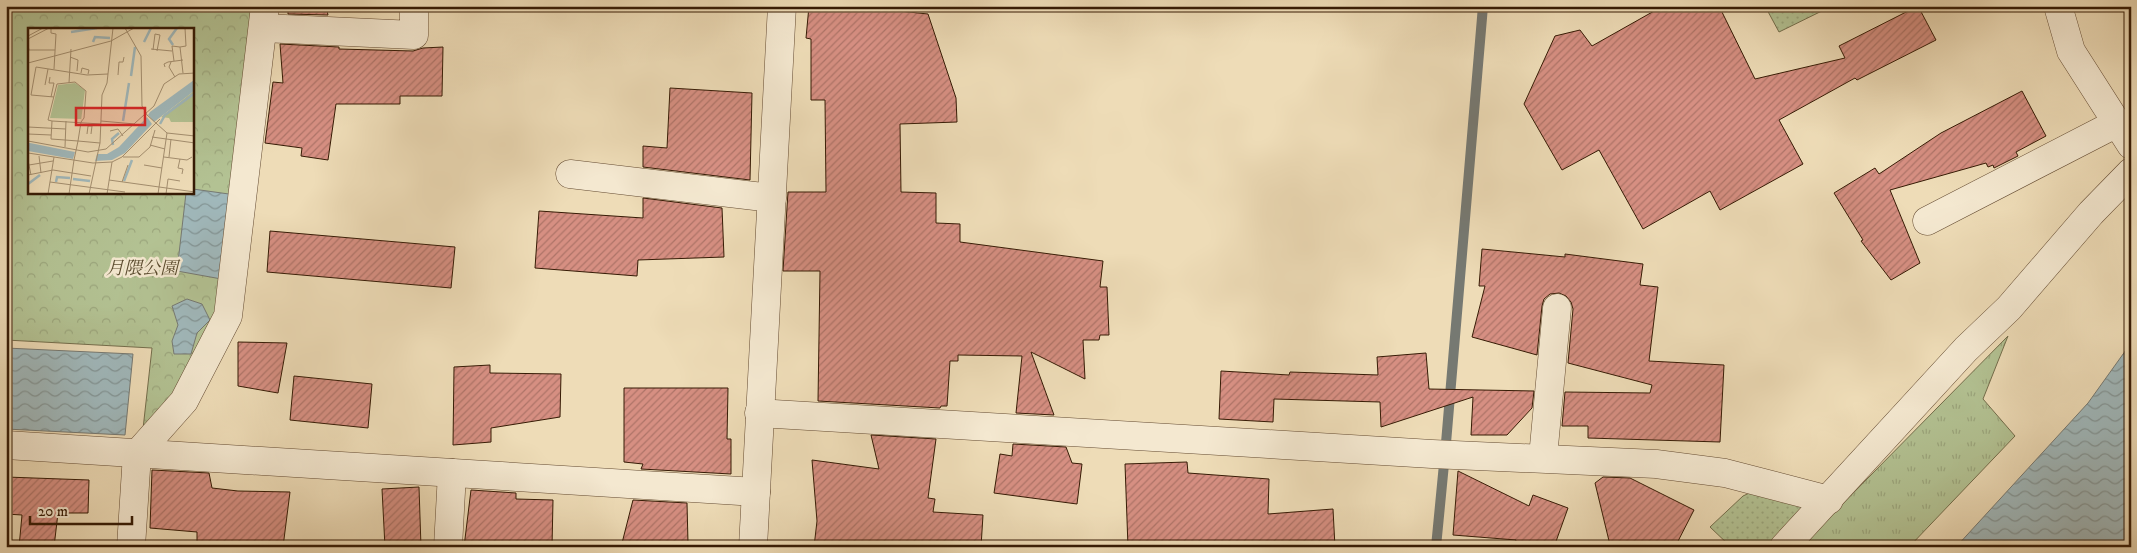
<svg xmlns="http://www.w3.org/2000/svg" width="2137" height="553" font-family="'IM FELL DW Pica','Noto Serif JP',serif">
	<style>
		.grass { fill: url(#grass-tufts); stroke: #746e4c }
		.park { fill: url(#park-crowns); stroke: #746e4c; fill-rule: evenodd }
		.garden { fill: url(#garden-dots); stroke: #746e4c }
		.water { fill: url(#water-waves); stroke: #767972 }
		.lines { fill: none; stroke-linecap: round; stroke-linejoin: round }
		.stream { stroke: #767972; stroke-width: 10 }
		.building { fill: url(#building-hatch); stroke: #361b05 }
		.minor-casing { stroke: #644b32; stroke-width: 29 }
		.minor { stroke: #f4e8d0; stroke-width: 28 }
		.labels { text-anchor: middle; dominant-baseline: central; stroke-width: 5; stroke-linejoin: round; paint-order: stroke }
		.park-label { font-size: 18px; font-style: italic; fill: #5c4d30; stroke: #f4e8d0 }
		.inset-river { fill: none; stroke: #a0b8bb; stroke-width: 2.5 }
		.inset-road { fill: none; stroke: #a48f70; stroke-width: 1 }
		.view { fill: #d62828; fill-opacity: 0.15; stroke: #d62828; stroke-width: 2.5 }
		.inset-edge { fill: none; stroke: #361b05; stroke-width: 2.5 }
	</style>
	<defs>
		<pattern id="grass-tufts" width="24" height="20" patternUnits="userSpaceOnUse" patternTransform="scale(1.25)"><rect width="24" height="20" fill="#b3c293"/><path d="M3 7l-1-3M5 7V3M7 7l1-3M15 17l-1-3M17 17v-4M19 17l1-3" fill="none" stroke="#9ba67d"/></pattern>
		<pattern id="park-crowns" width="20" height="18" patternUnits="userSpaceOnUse" patternTransform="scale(1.25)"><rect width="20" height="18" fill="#b3c293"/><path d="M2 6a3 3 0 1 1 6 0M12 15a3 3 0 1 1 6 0" fill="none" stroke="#9ba67d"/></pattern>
		<pattern id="garden-dots" width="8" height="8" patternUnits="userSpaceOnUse" patternTransform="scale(1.25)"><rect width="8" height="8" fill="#b3c293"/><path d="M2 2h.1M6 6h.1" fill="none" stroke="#9ba67d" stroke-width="1.8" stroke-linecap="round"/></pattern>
		<pattern id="water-waves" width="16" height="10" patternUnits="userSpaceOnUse" patternTransform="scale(1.25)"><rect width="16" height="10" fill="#a0b8bb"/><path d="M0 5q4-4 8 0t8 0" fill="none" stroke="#839596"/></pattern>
		<pattern id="building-hatch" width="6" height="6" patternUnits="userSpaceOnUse" patternTransform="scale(1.25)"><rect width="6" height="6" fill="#d68f82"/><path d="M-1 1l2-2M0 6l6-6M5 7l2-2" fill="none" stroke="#ae7468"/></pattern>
	</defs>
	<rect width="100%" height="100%" fill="#eedcb7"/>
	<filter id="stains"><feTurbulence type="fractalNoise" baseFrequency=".004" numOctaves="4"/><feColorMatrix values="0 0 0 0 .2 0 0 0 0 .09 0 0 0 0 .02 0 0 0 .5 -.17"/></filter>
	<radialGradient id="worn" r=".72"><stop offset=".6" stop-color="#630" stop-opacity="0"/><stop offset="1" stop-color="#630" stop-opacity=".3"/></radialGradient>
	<polygon class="grass" points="2008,336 1983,399 2015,436 1909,547 1800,547"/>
	<path class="park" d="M6 6H253L218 313 178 392 143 429 152 348 6 340ZM29 29H192V192H29Z"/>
	<g class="garden">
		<polygon points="1765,6 1832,6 1779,32"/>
		<polygon points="1762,487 1823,502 1777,547 1731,547 1710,527 1743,496"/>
	</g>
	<g class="water">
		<polygon points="193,189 236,195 227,280 177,271 186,193 192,192"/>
		<polygon points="187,299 202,304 210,320 197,333 191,354 174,354 172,341 178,325 172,306"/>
		<polygon points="2131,343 2131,547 1956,547 2088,403"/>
		<polygon points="6,348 133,354 125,435 6,429"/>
	</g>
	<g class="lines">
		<g class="stream">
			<polyline points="1446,443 1483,6"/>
			<polyline points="1436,547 1444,464"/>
		</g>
	</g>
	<g class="building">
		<polygon points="288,6 326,6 328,15 288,14"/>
		<polygon points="809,6 851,6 928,14 956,98 957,122 900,124 901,192 936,193 936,223 960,224 960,242 1103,261 1100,287 1107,287 1109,335 1100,335 1099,340 1083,340 1085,379 1031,352 1054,415 1016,413 1022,356 958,355 958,361 950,361 947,406 941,406 940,408 818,401 820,271 783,271 788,192 826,192 825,100 811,100 811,39 806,38"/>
		<polygon points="1663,6 1719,6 1755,79 1845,58 1839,46 1918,6 1936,40 1857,80 1855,78 1779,120 1803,164 1720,210 1710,191 1643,229 1599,150 1562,170 1524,104 1555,36 1580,30 1592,46"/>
		<polygon points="280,44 339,47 339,49 413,51 423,48 443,47 442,96 400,96 400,104 336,104 328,160 301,156 302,148 265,143 273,82 283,83"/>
		<polygon points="670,88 752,93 750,180 643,167 643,146 667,148"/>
		<polygon points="2022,91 2046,136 2016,152 2018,156 1994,168 1993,165 1988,167 1986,163 1890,190 1920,263 1891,280 1861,241 1863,240 1834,193 1875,168 1879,174 1941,133"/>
		<polygon points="643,198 722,208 724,257 638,260 637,276 535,268 539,211 643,218"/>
		<polygon points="270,231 455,247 451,288 267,272"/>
		<polygon points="1482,249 1565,257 1565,254 1643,264 1640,285 1658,287 1649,361 1724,365 1720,442 1588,438 1588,426 1562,426 1565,392 1650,393 1652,385 1568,363 1573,309 1571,302 1566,296 1559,293 1550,294 1544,299 1542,306 1537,355 1472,337 1485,286 1479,286"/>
		<polygon points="238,342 287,343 278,393 238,386"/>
		<polygon points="1426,353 1429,389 1534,391 1532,408 1507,435 1471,435 1473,397 1381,427 1380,402 1274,399 1273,422 1219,419 1221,371 1289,375 1290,372 1378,375 1377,357"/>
		<polygon points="490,365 490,373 561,374 560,417 491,428 491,442 453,445 454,367"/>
		<polygon points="294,376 372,384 368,428 290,420"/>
		<polygon points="624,388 728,388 727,439 731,439 731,474 641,469 643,464 624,462"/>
		<polygon points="871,435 936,439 928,498 935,499 933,512 983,515 981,547 814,547 817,521 812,460 879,469"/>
		<polygon points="1013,444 1066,447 1072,463 1082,464 1077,504 994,493 1000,454 1012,456"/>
		<polygon points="1187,462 1188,473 1269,479 1268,514 1333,509 1335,547 1128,547 1125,464"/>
		<polygon points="152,470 209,473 212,488 238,491 290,492 283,547 197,547 197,532 150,528"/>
		<polygon points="1458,471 1529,506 1533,495 1568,508 1554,547 1514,547 1516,540 1453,535"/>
		<polygon points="6,477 89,480 88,513 58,513 54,547 19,547 22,515 6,514"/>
		<polygon points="1603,477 1630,478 1694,510 1675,547 1610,545 1595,483"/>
		<polygon points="419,487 421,547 385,547 382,489"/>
		<polygon points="471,490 516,493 516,499 553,500 552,547 464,547"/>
		<polygon points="633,500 687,503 688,543 656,544 656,547 621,547"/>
	</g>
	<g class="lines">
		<defs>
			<g id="minor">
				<polyline points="2058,6 2071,51 2131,145"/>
				<polyline points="263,28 414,35 414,6"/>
				<polyline points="570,174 772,198"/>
				<polyline points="1927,221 2117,123"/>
				<polyline points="759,413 1432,454 1656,464 1725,473 1829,500"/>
				<polyline points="6,445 756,492"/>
				<polyline points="1543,457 1557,308"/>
				<polyline points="131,547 137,454 184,401 228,316 265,6"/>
				<polyline points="448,547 452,473"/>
				<polyline points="753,547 782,6"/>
				<polyline points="1784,547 1966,349 2009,308 2091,213 2131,172"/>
			</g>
		</defs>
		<use href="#minor" class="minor-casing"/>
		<use href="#minor" class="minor"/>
	</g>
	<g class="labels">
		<g class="park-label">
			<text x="142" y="269">月隈公園</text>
		</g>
	</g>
	<g transform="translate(28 28)">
		<rect width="166" height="166" fill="#eedcb7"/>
		<path d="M47 55 57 62 53 93V91L22 90 30 57ZM166 63V94H143L141 90 133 89Z" fill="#b3c293"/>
		<path d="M166 52V63L126 94 120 87 122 84ZM119 89 124 96 97 125 84 132 67 133 69 126H79L91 119ZM0 115H2L47 124 45 131 0 123Z" fill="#a0b8bb"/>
		<path class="inset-river" d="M43 4 69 0M65 14 67 9 82 10M116 14 123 0M145 17 141 11 149 0M103 48 107 19M95 93 101 55M132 96 137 87 167 65M85 117 84 111 91 105M45 151 62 153M96 153 104 132M28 154 29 149 42 150M0 156 12 147"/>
		<path class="inset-road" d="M23 0V5L28 6 26 41M97 0 113 28 114 78 119 87 139 105 167 108M0 8 15 0M0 11 21 0M0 17 1 22H27M123 21 144 23M125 22 127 6 132 7 129 23M42 29 50 32 49 43M146 33 144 18 152 19M143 34 141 39 147 49M0 35 83 13 106 0M137 39 136 36 140 34 155 32M53 45 54 40 61 42 60 46M155 45 152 19 158 18 157 0M90 47 91 34H95L96 29M22 49 21 55H26L23 69M41 55 43 21M17 57 20 41M26 69 3 67 8 39 59 47 80 46M24 93 73 96M73 93 107 96M0 99 38 101M82 103 90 101 95 108M0 106 23 107M59 106 60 98H64L63 106M124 109 167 115M0 113 60 124 78 121 126 78 136 56 151 46 167 45M122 117 137 121M37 119 38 93M0 125 65 135 84 134 94 129 132 91M11 128 13 145M95 129H111L122 119 127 102M136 129 159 132 164 129M141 129 143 111M152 131 150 140 155 141 154 146M0 132 3 147M1 137 25 133M116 137 134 140M0 147 25 142 63 148M81 152 167 164M22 154 97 164M94 154 100 137M20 166 26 129M41 166 46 132 50 113 53 94 56 90 58 63 47 54 29 56 20 92 24 93 23 111 37 112 50 113 72 115M61 166 72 115 74 67 79 55 85 0M79 166 84 134M130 166 139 105M138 166 140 151 152 153"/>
		<path class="view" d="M48 80H117V97H48Z"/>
		<rect width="166" height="166" class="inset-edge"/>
	</g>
	<rect width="2137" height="553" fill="none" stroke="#eedcb7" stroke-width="25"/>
	<rect x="8" y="8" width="2122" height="538" fill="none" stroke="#361b05" stroke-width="2.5"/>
	<rect x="12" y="12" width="2112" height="528" fill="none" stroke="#361b05"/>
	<path d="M30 516v8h102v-8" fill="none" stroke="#361b05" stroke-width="2.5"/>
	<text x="38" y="516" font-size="15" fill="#361b05" stroke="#f4e8d0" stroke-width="4" paint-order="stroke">20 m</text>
	<rect width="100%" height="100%" filter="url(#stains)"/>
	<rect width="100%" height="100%" fill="url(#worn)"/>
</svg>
